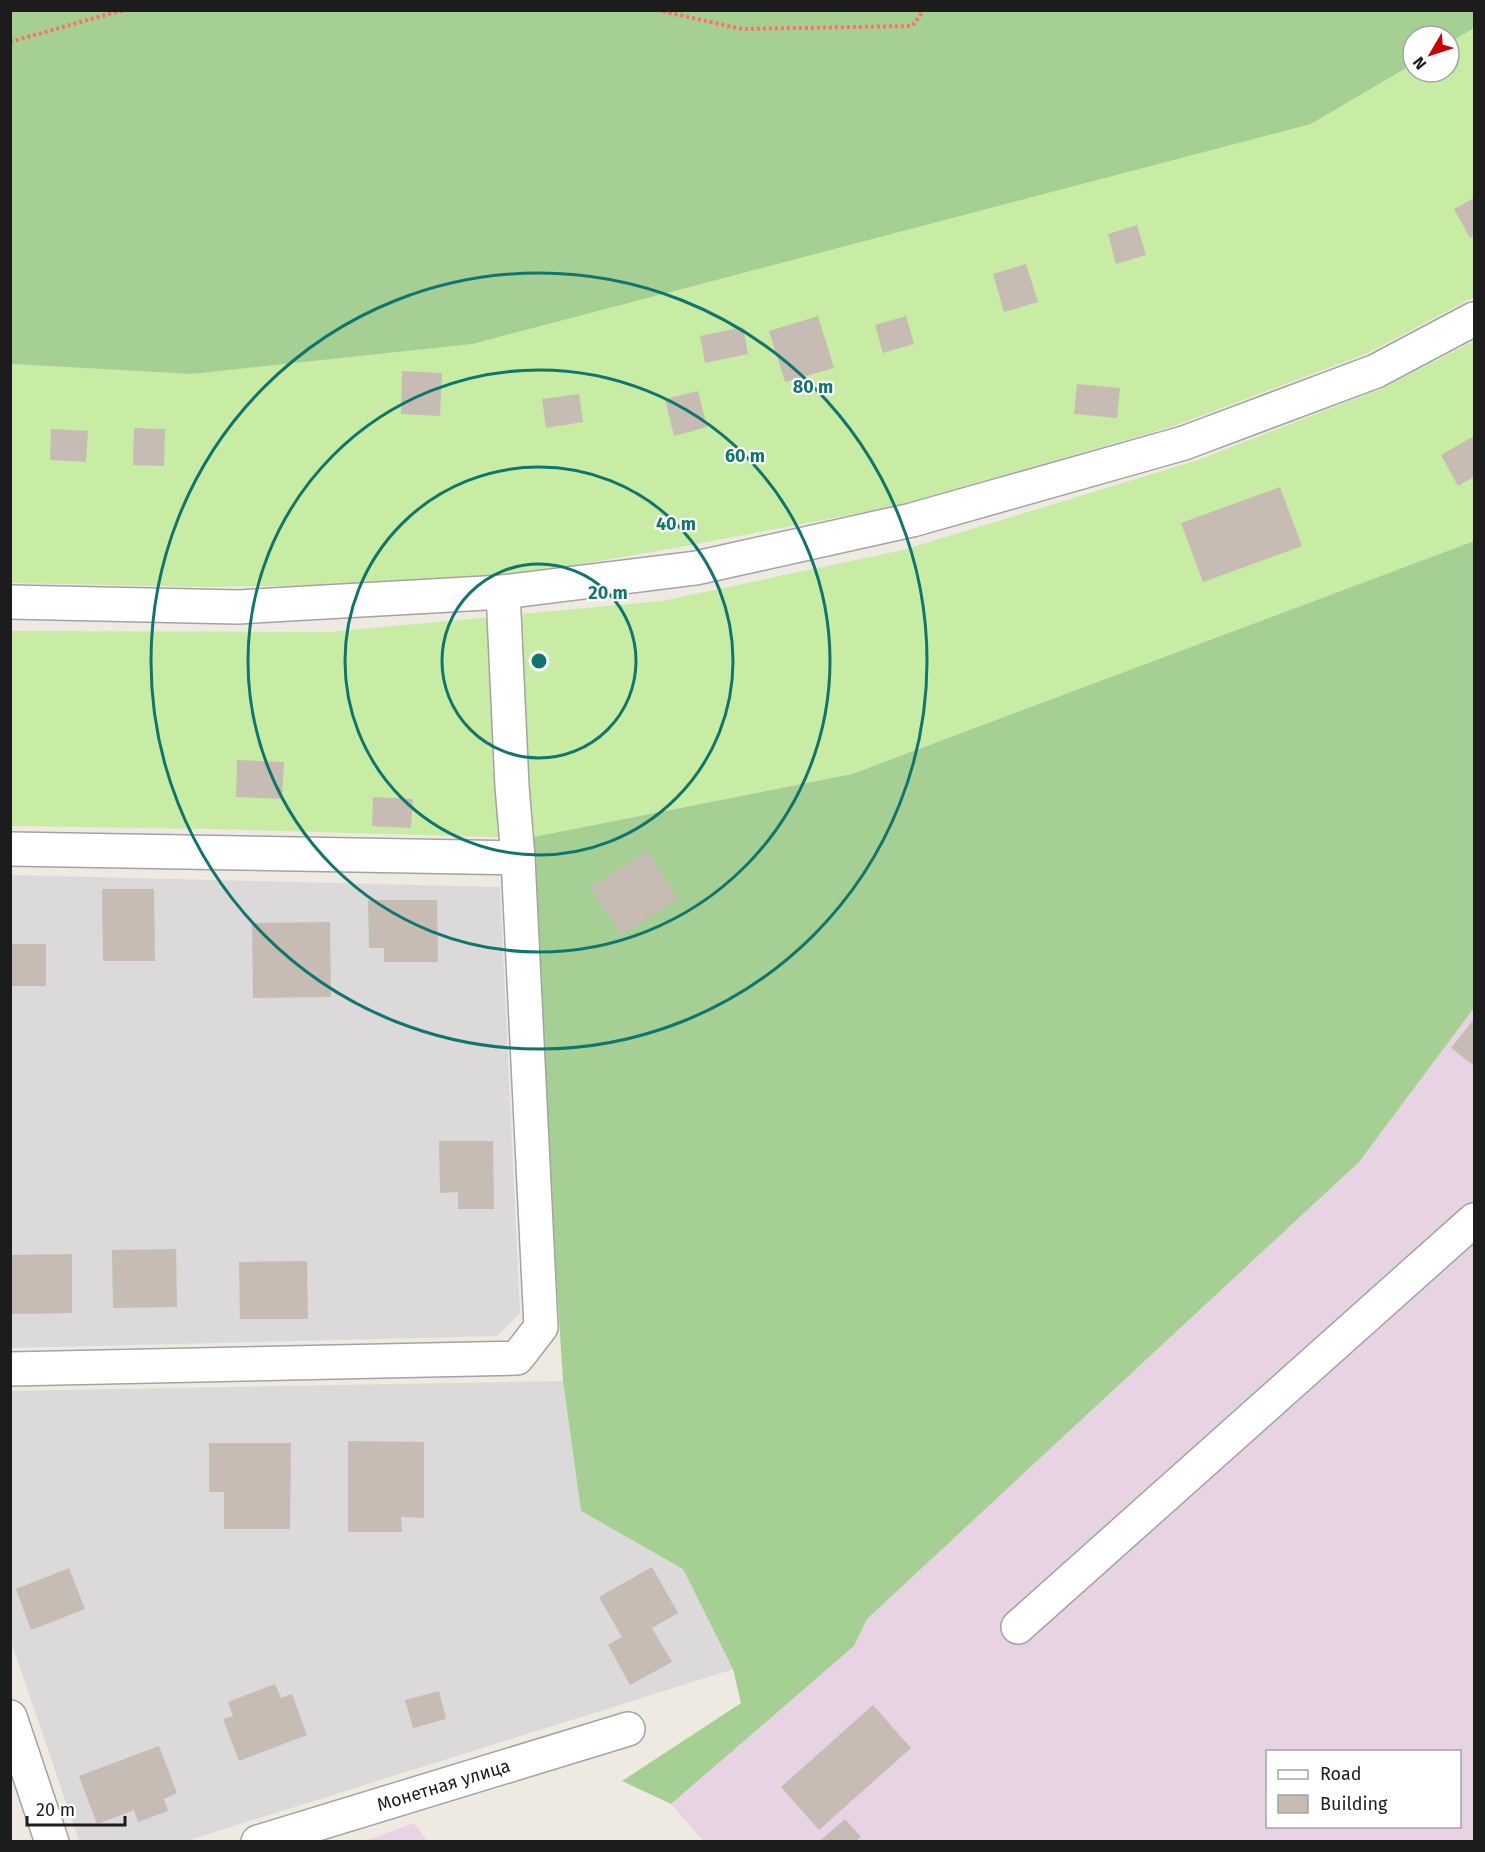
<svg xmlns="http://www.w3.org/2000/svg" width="1485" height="1852" font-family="'Fira Sans',sans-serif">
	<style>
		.residential { fill: #dbd9d9 }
		.industrial { fill: #e8d3e4; fill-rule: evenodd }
		.grass { fill: #c8eca4 }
		.forest { fill: #a6d093 }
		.building { fill: #c6bcb4 }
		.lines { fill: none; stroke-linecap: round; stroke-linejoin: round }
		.minor-casing { stroke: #a3a3a3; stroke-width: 36 }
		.path { stroke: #ff7162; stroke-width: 4; stroke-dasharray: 3 3; stroke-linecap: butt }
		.minor { stroke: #fff; stroke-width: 33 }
		.ring { fill: none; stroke: #0f766e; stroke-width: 3 }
		.labels { text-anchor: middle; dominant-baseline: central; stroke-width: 4.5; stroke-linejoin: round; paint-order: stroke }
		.street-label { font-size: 18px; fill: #1c1c1c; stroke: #fff }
		.centre { fill: #0f766e; stroke: #fff; stroke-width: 3 }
		.ring-label { font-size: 18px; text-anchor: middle; font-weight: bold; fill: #0f766e; stroke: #fff; stroke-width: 4.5; stroke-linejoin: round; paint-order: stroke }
	</style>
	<rect width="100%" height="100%" fill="#eeeae1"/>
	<g class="residential">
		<polygon points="10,875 500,887 520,1313 497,1336 11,1348"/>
		<polygon points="563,1381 581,1511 683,1569 734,1669 186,1841 79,1841 11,1641 10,1391"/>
	</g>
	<g class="industrial">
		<path d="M1474 1008V1841L704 1842 671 1804 854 1646 867 1619 1359 1162ZM1268 1752H1460V1826H1268Z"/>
		<polygon points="414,1823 427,1841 365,1841"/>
	</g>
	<g class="grass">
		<polygon points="1474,28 1474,297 1368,353 1174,426 896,506 686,546 477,582 209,587 11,583 10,364 191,374 1311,124 1413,64 1413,72 1449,72 1449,43"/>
		<polygon points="1474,341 1474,541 852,774 528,838 210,829 11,826 11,631 329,632 662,601 903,550 1198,460 1385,387"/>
	</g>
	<g class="forest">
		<polygon points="1474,10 1474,28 1449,43 1449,36 1413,36 1413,64 1311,124 472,344 191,374 11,364 11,11"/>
		<polygon points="1474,541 1474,1008 1359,1162 867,1619 854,1646 671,1804 622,1781 741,1703 733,1669 683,1569 581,1511 563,1381 528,838 852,774"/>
	</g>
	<g class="building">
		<polygon points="1474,198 1474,236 1470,238 1454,209"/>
		<polygon points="1137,225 1146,255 1116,264 1108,234"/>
		<polygon points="1026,264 1038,302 1004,312 993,274"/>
		<polygon points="818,316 834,368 785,382 769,331"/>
		<polygon points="906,316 914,344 883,353 875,325"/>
		<polygon points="743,327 748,354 705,363 700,336"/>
		<polygon points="402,371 442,373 440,416 401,414"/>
		<polygon points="1077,384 1120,388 1117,418 1074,414"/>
		<polygon points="698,391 707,427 674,436 665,399"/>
		<polygon points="579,394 583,422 546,428 542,399"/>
		<polygon points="134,428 165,429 164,466 133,465"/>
		<polygon points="51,429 88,431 86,462 50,460"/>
		<polygon points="1474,436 1474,477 1458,486 1441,455"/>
		<polygon points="1280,487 1302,546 1203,582 1181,523"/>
		<polygon points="237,760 284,762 282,799 236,797"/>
		<polygon points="373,797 413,799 411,828 372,826"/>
		<polygon points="648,851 678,899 621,935 590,887"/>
		<polygon points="102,889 154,889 155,961 103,961"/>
		<polygon points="368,900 437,900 438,962 384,962 384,948 369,948"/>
		<polygon points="330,922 331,997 253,998 252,923"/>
		<rect x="10" y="944" width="36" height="42"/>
		<polygon points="1474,1019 1474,1066 1451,1048"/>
		<polygon points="439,1141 493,1141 494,1209 458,1209 458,1192 440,1193"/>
		<polygon points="176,1249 177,1307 113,1308 112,1250"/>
		<polygon points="72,1254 72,1313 10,1314 10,1255"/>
		<polygon points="307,1261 308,1319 240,1319 239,1262"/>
		<polygon points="348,1441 424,1442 424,1518 401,1517 402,1532 348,1532"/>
		<polygon points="209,1443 291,1443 290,1529 224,1529 224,1492 209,1492"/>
		<polygon points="652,1567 678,1613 652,1628 672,1662 630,1685 608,1645 622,1637 599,1597"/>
		<polygon points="69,1568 85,1609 31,1630 16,1589"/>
		<polygon points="275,1684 281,1698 292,1694 307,1735 239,1761 223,1719 233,1716 228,1702"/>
		<polygon points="439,1691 446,1719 413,1728 405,1700"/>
		<polygon points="873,1705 911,1748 819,1830 781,1787"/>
		<polygon points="159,1746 177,1793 164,1799 168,1811 138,1822 134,1810 97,1824 79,1776"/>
		<polygon points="845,1819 861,1837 855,1842 823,1842 821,1840"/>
	</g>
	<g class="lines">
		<defs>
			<g id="minor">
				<polyline points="503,592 512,786 518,858"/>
				<polyline points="10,602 238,607 503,592 696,568 912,520 1184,443 1376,371 1474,319"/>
				<polyline points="10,849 518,858 541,1327 517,1358 10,1369"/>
				<polyline points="1018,1627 1474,1220"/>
				<polyline points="10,1717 52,1842"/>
				<path id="s1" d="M258 1842 628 1729"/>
			</g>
		</defs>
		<use href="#minor" class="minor-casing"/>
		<g class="path">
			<polyline points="657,10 742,29 912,26 924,10"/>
			<polyline points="10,42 112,13 126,10"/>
		</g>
		<use href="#minor" class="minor"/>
	</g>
	<g class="ring">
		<circle cx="539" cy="661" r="97"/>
		<circle cx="539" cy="661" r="194"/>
		<circle cx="539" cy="661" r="291"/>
		<circle cx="539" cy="661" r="388"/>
	</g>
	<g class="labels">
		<g class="street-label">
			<text stroke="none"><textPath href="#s1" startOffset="194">Монетная улица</textPath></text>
		</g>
	</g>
	<circle cx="539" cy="661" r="9" class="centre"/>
	<g class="ring-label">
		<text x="813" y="393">80 m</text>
		<text x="745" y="462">60 m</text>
		<text x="676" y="530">40 m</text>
		<text x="608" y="599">20 m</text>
	</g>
	<rect width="1485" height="1852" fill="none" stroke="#1c1c1c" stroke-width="24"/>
	<rect x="1266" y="1750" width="195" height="78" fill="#ffffff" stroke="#a4a4a4" stroke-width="1.5"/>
	<rect x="1278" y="1770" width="30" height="9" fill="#ffffff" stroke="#a4a4a4" stroke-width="1.5"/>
	<text x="1320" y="1780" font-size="18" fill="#1c1c1c">Road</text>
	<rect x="1278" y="1795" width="30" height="18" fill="#c6bcb4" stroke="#a4a4a4" stroke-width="1.5"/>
	<text x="1320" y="1810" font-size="18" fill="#1c1c1c">Building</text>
	<g transform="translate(1431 54) rotate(231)"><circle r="28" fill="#ffffff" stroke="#a4a4a4" stroke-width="1.5"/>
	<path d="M0-4.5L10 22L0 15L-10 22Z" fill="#c90001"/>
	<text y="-9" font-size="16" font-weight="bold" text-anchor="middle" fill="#1c1c1c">N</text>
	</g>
	<path d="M27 1816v9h98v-9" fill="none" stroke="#1c1c1c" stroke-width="3"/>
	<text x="36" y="1816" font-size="18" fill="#1c1c1c" stroke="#ffffff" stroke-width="4.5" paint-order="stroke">20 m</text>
</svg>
